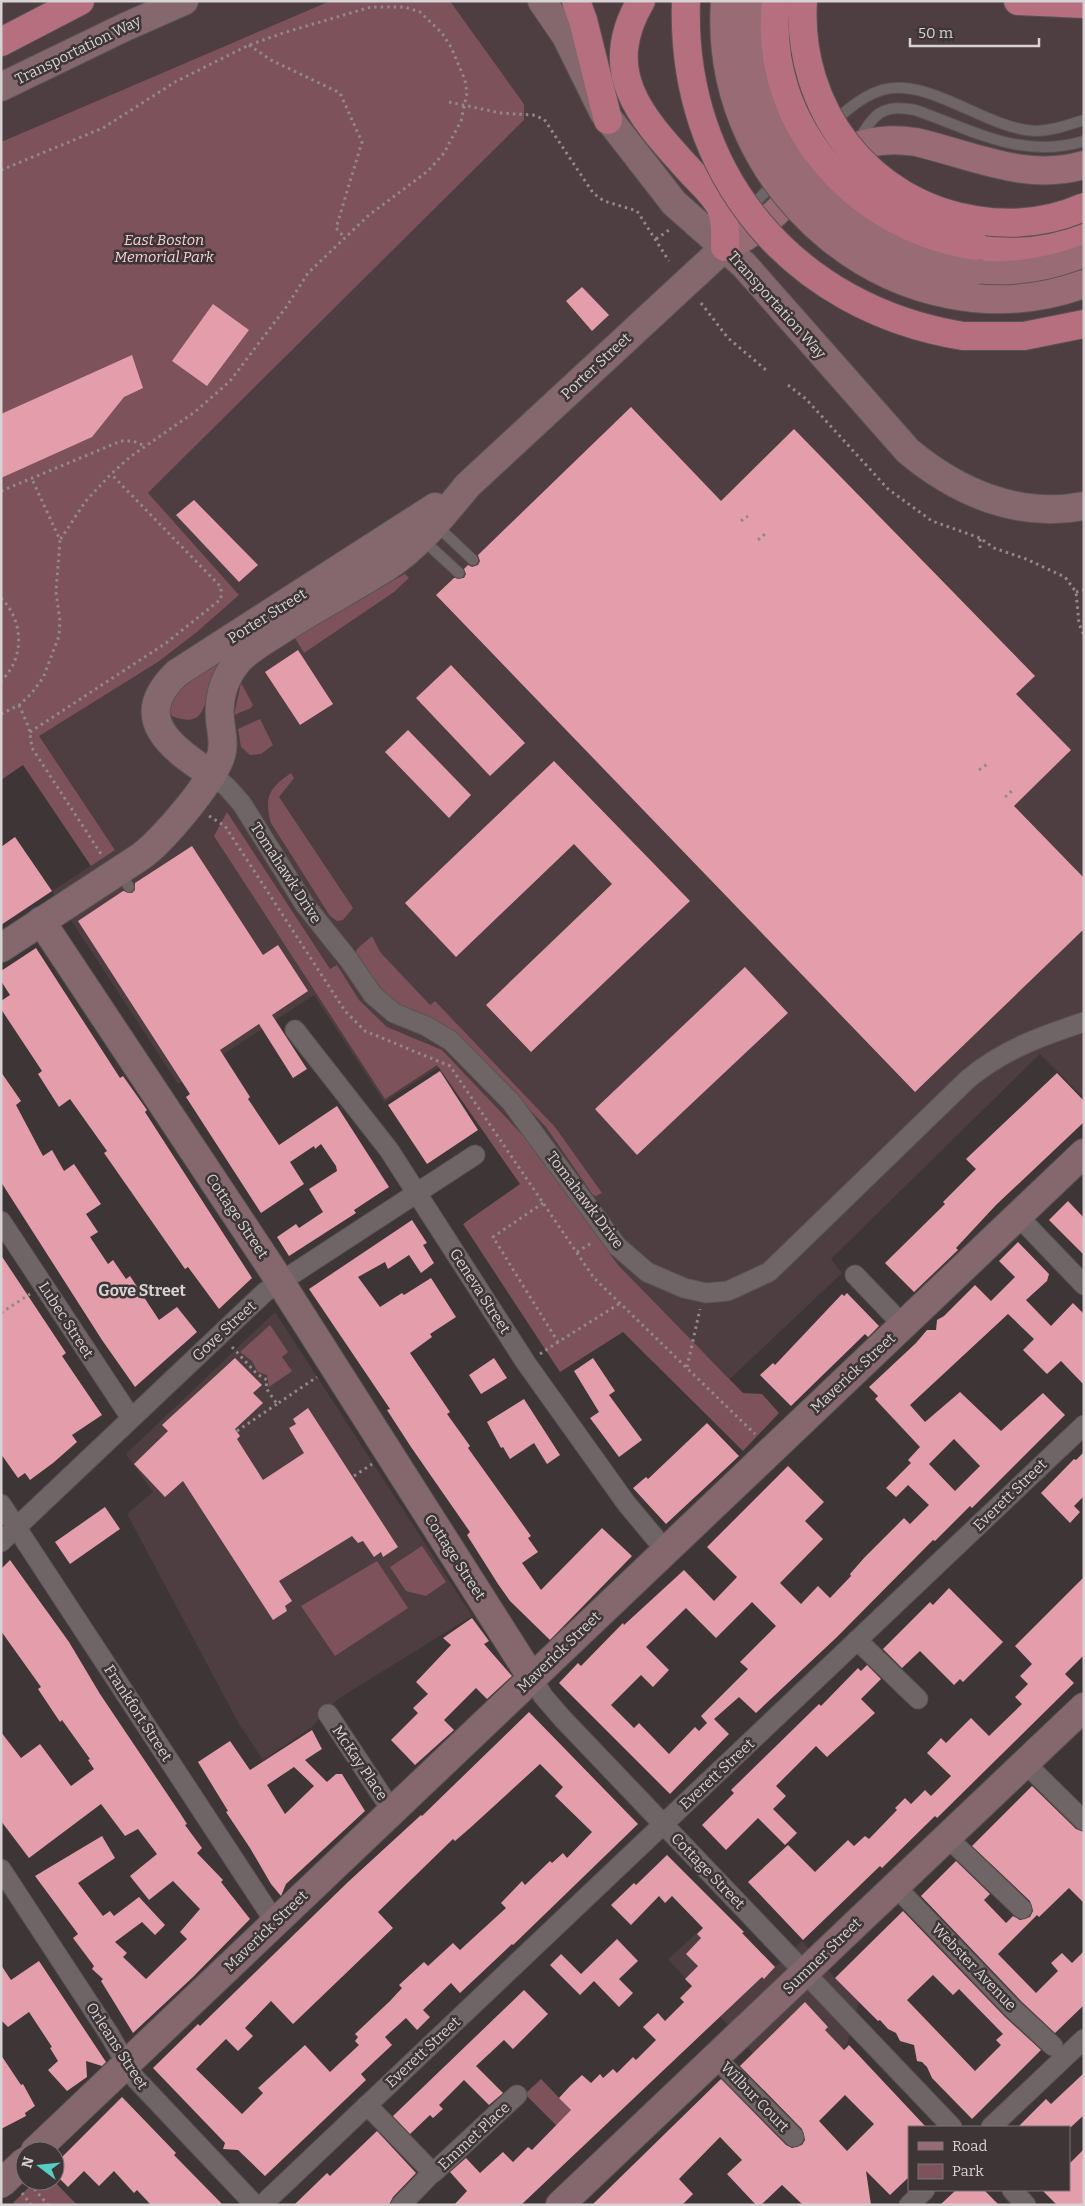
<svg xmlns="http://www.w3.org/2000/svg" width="1085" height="2206" font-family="Bitter,serif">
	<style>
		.built { fill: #4e3e41 }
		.green { fill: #7e525b }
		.building { fill: #e39dab; fill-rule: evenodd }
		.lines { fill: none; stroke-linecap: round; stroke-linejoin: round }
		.lane-casing { stroke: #5a5354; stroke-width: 12 }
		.street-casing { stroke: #5a5354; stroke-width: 21 }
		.secondary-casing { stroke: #5a5354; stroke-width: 30 }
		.primary-casing { stroke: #5a5354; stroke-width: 30 }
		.highway-casing { stroke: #5a5354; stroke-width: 30 }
		.path { stroke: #90898a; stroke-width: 3; stroke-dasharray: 2.5 4; stroke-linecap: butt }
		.lane { stroke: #6f6567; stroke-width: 10 }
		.street { stroke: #6f6567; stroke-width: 19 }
		.secondary { stroke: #84686e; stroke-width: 28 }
		.primary { stroke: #996b75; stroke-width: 28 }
		.highway { stroke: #b56f7e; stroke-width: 28 }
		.secondary-bridge-casing { stroke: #5a5354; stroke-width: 30; stroke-linecap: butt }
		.primary-bridge-casing { stroke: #5a5354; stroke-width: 30; stroke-linecap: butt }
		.highway-bridge-casing { stroke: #5a5354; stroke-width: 30; stroke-linecap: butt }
		.secondary-bridge { stroke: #84686e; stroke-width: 28 }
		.primary-bridge { stroke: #996b75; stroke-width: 28 }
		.highway-bridge { stroke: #b56f7e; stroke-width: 28 }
		.labels { text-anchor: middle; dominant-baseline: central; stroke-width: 5; stroke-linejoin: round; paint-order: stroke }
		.street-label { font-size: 15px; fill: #d7d2d3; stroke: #3e3537 }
		.park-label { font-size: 15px; font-style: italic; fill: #f8cfd7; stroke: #3e3537 }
		.neighbourhood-label { font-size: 16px; font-weight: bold; fill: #d7d2d3; stroke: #3e3537 }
	</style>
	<rect width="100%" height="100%" fill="#3e3537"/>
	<g class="built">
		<polygon points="1,1 330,1 1,142"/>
		<polygon points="450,1 1084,1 1084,1098 1040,1054 831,1259 842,1273 730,1379 682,1331 651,1361 589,1296 521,1185 439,1067 384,1102 314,995 178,1084 52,891 115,850 38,736 158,662 197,632 239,595 147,494 524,120 524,104"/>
		<polygon points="275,1312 472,1616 338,1699 312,1727 263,1760 239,1724 127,1514 153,1492 126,1454"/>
		<polygon points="707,1924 743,1934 775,1967 802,1941 835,1978 888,1925 911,1949 859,2002 847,2044 822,2071 768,2071 752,2087 770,2118 746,2142 703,2098 753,2053 668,1959"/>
	</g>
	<g class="green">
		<polygon points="330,1 450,1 524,104 524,120 148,493 239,595 197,632 158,662 39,736 115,850 91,866 23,765 1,780 1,142"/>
		<polygon points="405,574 409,578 394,592 304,653 295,638 331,614"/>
		<path d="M235 649C227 656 219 663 214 673 203 693 211 732 172 716L168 709 171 692Z"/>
		<polygon points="241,683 253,705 251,708 234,715"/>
		<polygon points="260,719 273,745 261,754 250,755 241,747 238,729"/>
		<path d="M291 773 294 778 279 797 353 908 343 920 337 921 330 916 271 823C264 797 269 788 291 773Z"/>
		<polygon points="227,812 330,969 337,965 359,1000 387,1027 442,1050 531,1144 618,1265 743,1393 762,1394 779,1413 743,1451 623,1332 560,1372 463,1224 520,1184 437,1065 385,1099 214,836"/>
		<polygon points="372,936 380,952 430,1005 435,1001 555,1127 602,1193 596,1196 593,1195 546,1127 457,1033 433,1019 409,1011 386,996 356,953 357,949"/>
		<polygon points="270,1325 288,1352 282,1357 292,1371 269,1387 267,1375 258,1372 252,1361 240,1352"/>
		<polygon points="422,1546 446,1582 426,1596 406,1591 390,1567"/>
		<polygon points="377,1561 408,1608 335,1656 301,1606"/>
		<polygon points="541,2079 595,2135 556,2125 525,2094"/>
		<polygon points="35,2181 54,2181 77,2205 16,2205 13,2203"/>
	</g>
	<g class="building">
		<polygon points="582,287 609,315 592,331 566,301"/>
		<polygon points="213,304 249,330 207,386 172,361"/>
		<polygon points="132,355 143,388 124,397 92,437 1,478 1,414"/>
		<polygon points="631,407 721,501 794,429 1035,676 1016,694 1071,750 1014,806 1084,878 1084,929 915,1092 436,595 454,578 464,578 466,574 464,569 468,565 472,567 478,565 480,561 478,555"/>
		<polygon points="194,500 258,565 239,582 176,515"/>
		<polygon points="298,650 333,704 300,725 265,672"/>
		<polygon points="451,665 525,743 490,776 416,698"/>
		<polygon points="408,730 471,795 449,818 385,752"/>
		<polygon points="554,761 690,901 531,1052 486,1005 612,884 574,844 456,957 405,903"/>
		<polygon points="15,837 52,891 1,925 1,847"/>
		<polygon points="192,846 263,955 278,945 308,991 272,1015 307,1069 293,1078 259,1024 220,1050 250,1097 248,1099 279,1145 337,1106 389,1187 354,1210 356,1213 289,1256 277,1237 296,1224 299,1228 323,1212 309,1189 337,1171 336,1166 321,1144 315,1149 314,1146 290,1162 304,1184 261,1213 186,1097 190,1094 78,921 123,891 132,893 135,890 135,883"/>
		<polygon points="36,948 120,1078 123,1076 147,1110 145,1112 252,1278 219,1309 188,1267 185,1269 104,1153 107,1151 70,1099 59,1107 38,1074 42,1071 1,1009 1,1001 10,995 1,981 1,971"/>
		<polygon points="745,967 788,1013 637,1155 595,1109"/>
		<polygon points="440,1071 478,1130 427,1164 388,1105"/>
		<polygon points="1,1072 21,1101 16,1105 43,1156 52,1150 64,1171 74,1164 101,1204 86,1214 98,1232 90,1237 108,1264 113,1260 126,1279 130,1276 159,1320 177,1307 197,1332 135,1387 102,1340 1,1182"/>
		<polygon points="1057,1073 1084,1101 1084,1122 996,1205 956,1248 958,1250 914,1292 885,1263 945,1204 943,1202 976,1169 966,1159"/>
		<polygon points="1068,1201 1084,1218 1084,1255 1049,1220"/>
		<polygon points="412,1220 427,1243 423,1245 434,1263 421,1273 409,1255 388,1269 385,1262 358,1277 380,1307 402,1293 404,1295 431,1278 456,1317 430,1334 432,1337 410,1353 450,1412 447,1414 470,1446 468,1448 531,1536 528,1538 538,1552 522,1563 541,1590 602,1528 632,1556 550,1640 510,1601 498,1584 467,1535 470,1532 411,1447 387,1410 390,1409 309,1289"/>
		<path d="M1018 1242 1049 1274 1047 1281 1026 1300 1051 1326 1073 1303 1084 1314V1385L1061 1361 1047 1374 1023 1350 1034 1339 1008 1314 910 1405 925 1422 960 1392 1001 1431 1043 1393 1065 1415 972 1508 970 1506 935 1541 933 1540 837 1637 756 1713 739 1697 714 1719 729 1734 670 1794 559 1683 578 1663 581 1666 623 1623 624 1625 684 1570 714 1601 737 1577 707 1547 788 1466 824 1502 805 1521 823 1539 780 1583 801 1604 818 1586 830 1598 851 1576 850 1574 864 1558 904 1518 910 1524 929 1505 908 1485 896 1497 886 1488 911 1463 908 1460 920 1447 875 1399 878 1396 869 1387 916 1343 927 1330H936L937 1320 944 1316 975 1285 991 1301 1015 1277 999 1261ZM954 1439 980 1466 955 1491 929 1464ZM752 1602 776 1626 740 1662 748 1669 701 1716 707 1723 699 1731 695 1727 669 1754 639 1723 634 1728 611 1705 641 1675 653 1687 669 1670 646 1647 686 1608 716 1638Z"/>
		<polygon points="1,1255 66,1353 62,1356 102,1415 72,1435 77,1442 53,1463 30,1480 25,1473 18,1478 1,1454"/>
		<polygon points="847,1293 879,1326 868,1337 865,1334 791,1406 760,1375 773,1363 775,1365 842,1294 844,1296"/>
		<polygon points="235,1358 262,1385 253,1393 263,1403 235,1429 240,1436 237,1439 263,1480 304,1453 289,1428 296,1424 293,1419 308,1408 398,1547 383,1557 381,1552 374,1557 363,1541 358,1543 352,1536 279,1581 292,1601 285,1606 287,1611 273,1620 183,1481 165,1497 134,1464 168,1431 162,1425"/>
		<polygon points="494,1358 507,1378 481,1394 469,1375"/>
		<polygon points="593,1358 615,1391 609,1395 642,1440 619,1457 590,1418 599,1412 574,1371"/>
		<polygon points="524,1399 560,1455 547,1464 534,1443 510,1459 503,1447 501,1448 487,1422"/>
		<polygon points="707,1423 739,1456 666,1524 633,1488 646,1477 648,1479"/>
		<polygon points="1084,1452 1084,1496 1074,1506 1080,1512 1070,1523 1041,1493 1074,1459 1076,1460"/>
		<polygon points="105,1507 120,1529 70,1564 55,1542"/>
		<polygon points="10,1560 69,1642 100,1694 180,1813 187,1824 185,1825 202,1848 197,1853 223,1880 221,1882 250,1919 193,1977 133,2033 101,1981 103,1979 92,1969 94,1966 73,1938 78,1934 35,1876 102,1836 115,1858 78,1883 103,1916 110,1911 114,1916 139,1897 165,1925 155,1935 142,1922 115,1942 127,1953 123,1957 146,1979 187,1939 180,1932 200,1909 173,1881 149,1900 130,1876 157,1854 138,1829 125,1836 101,1804 29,1858 1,1821 1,1732 21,1758 40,1744 71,1786 94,1769 88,1760 90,1759 62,1720 60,1722 38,1689 41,1687 1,1631 1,1569"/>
		<polygon points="1084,1577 1084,1655 1065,1674 1074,1683 937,1818 935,1816 882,1868 880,1866 803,1940 748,1882 788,1845 815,1872 848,1840 854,1846 865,1836 869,1839 897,1810 895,1808 905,1798 911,1804 925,1790 931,1796 951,1776 927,1753 941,1738 946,1743 971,1718 989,1736 1022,1704 1015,1697 1028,1684 1020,1676 1032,1664 1015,1646"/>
		<polygon points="949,1588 1003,1642 963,1682 960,1679 954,1685 920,1651 902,1668 883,1649 930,1602 933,1605"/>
		<polygon points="472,1618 489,1641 484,1644 512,1676 487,1699 476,1688 444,1720 454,1730 415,1765 391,1740 418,1713 413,1708 428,1694 416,1682 451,1645 443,1638"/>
		<polygon points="867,1665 881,1679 861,1699 875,1713 827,1757 816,1746 776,1786 786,1796 773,1809 797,1833 785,1845 758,1818 726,1850 702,1825 734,1793 731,1790 819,1704 821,1706 858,1668 861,1671"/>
		<path d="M529 1712 638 1824 513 1945 512 1944 460 1993 451 1983 423 2010 430 2017 417 2030 406 2018 385 2037 392 2045 361 2074 366 2080 265 2176 238 2150 223 2149 225 2143 153 2068 198 2024 200 2026 348 1882 421 1815 422 1816ZM540 1764 563 1787 555 1796 592 1832 567 1858 563 1853 552 1863 550 1861 525 1885 522 1881 501 1903 506 1908 460 1950 453 1943 428 1966 424 1962 399 1985 402 1988 390 2001 355 2034 358 2037 355 2041 359 2045 330 2072 305 2045 258 2088 263 2093 242 2114 196 2069 226 2039 238 2051 253 2036 245 2028 271 2001 293 2024 393 1928 378 1912 453 1839 455 1841 470 1828Z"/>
		<path d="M312 1730 322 1749 305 1760 327 1782 336 1774H342L365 1811 286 1884 281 1896 271 1884 250 1848 226 1812 228 1811 198 1762 230 1741 250 1770ZM294 1767 314 1786 285 1814 267 1785Z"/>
		<polygon points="1032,1786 1076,1829 1084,1832 1084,1903 1069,1888 1039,1917 1037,1915 998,1954 1036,1993 1058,1971 1051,1963 1062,1953 1072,1963 1084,1951 1084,2005 1055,2033 1021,2001 921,1896 956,1861 990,1894 984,1900 1006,1923 1013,1916 1020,1920 1030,1917 1033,1911 1030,1901 972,1846"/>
		<polygon points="667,1855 744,1932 742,1933 775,1967 764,1979 762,1977 521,2205 454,2205 467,2191 450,2172 466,2158 480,2173 503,2152 513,2162 528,2147 532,2150 571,2110 559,2098 570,2086 582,2075 591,2083 600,2074 603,2078 613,2069 617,2073 633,2057 636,2060 656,2040 643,2027 658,2013 665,2021 684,2002 680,1998 692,1986 685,1979 698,1966 686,1954 701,1938 697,1934 703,1928 672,1896 665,1903 659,1896 631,1925 611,1905 634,1883 636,1885"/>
		<path d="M903 1911 1005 2017 1041 2050 972 2119 932 2078 927 2067 922 2062 917 2061 914 2045 900 2041 896 2033 888 2029 880 2020 878 2021 835 1978ZM933 1975 953 1995 959 1989 1003 2034 996 2040 1001 2045 975 2071 907 2000Z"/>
		<polygon points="617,1939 638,1961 619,1979 633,1993 619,2007 594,1981 580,1995 550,1965 561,1954 581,1974"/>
		<polygon points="39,1961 106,2062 102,2066 86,2061 87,2077 67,2091 48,2070 58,2061 50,2048 52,2047 29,2012 8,2027 1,2020 1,1965 11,1980"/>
		<polygon points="524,1990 548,2014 513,2049 504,2040 476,2066 503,2093 489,2105 464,2080 439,2105 443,2109 433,2118 430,2115 410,2134 393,2116"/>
		<path d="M805 2002 828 2027 825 2030 844 2050 849 2045 926 2127H909V2177L890 2195 866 2171 871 2205H803L782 2185 761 2205H756L727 2174 742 2160 720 2137 679 2179 693 2194 682 2205H592L721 2079 786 2145 792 2148 802 2145 805 2140 802 2129 740 2066ZM845 2095 874 2124 847 2151 819 2121Z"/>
		<polygon points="1,2055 21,2085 23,2084 35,2106 25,2113 26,2116 1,2129"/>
		<polygon points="1084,2073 1084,2115 1071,2127 1018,2127 1046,2099 1051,2104"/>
		<polygon points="122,2097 176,2153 174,2155 223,2205 151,2205 137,2190 134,2193 114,2171 99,2186 84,2171 68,2187 55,2174 55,2164"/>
		<polygon points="377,2131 416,2173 393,2197 389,2205 294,2205 327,2173 330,2176"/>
		<polygon points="1084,2149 1084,2205 1057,2205 1042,2190 1069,2190 1069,2164"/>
		<polygon points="956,2190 984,2190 999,2205 940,2205"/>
	</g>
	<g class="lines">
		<defs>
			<g id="lane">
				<path d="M858 141C874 115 881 103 915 110 973 130 1021 160 1084 141"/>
				<path d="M813 143C833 123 854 99 882 90 927 76 987 129 1035 131 1052 131 1068 125 1084 120"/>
				<polyline points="731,234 749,209 777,180"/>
				<polyline points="436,525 473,560"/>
				<polyline points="422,539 459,573"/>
				<polyline points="119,872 129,887"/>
			</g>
			<g id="street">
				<path d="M212 775 227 787 242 804 305 905 349 960 373 995 394 1013 426 1026 451 1041 511 1102 617 1246 647 1272 684 1288 706 1293 728 1291 769 1272 968 1079C1003 1050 1041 1036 1084 1022"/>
				<polyline points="295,1030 389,1150 526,1363 626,1503 666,1551"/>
				<polyline points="1018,1216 1084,1285"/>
				<polyline points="1,1221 131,1418"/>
				<polyline points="855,1275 903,1325"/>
				<polyline points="1,1504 275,1922"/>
				<polyline points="1,1542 265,1292 475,1155"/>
				<polyline points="857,1640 918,1699"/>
				<polyline points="532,1678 543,1696 562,1718 952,2127"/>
				<polyline points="328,1714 392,1811"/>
				<polyline points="1025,1763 1084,1821"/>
				<polyline points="947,1837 1022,1909"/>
				<polyline points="1,1869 109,2034 134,2077 255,2205"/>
				<polyline points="895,1886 1013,2009 1053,2046"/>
				<polyline points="715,2057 794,2137"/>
				<polyline points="367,2105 433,2173 517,2095"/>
				<polyline points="991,2127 1084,2039"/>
				<polyline points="1012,2190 1026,2205"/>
				<polyline points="262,2205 1084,1425"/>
				<polyline points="401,2205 429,2176 430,2171"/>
				<polyline points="909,2205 925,2190"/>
			</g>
			<g id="secondary">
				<path d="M542 1 566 36 604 113 674 203 744 265 908 451C957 492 1019 519 1084 506"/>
				<polyline points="1,87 125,27 184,1"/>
				<path d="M212 775C172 748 129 719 177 673L435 507"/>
				<polyline points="41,921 272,1269 532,1678"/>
				<path d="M1 948 140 857C162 842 219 775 222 751 224 740 221 730 220 720 218 698 224 678 238 661 249 649 265 640 278 632 313 609 350 590 385 568 419 546 443 515 468 485L725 247"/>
				<polyline points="35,2151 1084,1153"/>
				<polyline points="560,2205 1084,1707"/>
			</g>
			<g id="primary">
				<path d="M725 247C801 217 814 126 916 142 972 155 1026 182 1084 165"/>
				<path d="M974 271C1012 275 1049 267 1084 253"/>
			</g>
			<g id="highway">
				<polyline points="576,1 583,20 608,120"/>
				<path d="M641 1C598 74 643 119 690 171 700 182 713 193 720 206 726 219 725 233 725 247"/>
				<polyline points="1018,1 1084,4"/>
				<polyline points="1,42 80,1"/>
				<path d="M976 246C1012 250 1051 243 1084 229"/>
				<polyline points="963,336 1024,336 1084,324"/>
			</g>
		</defs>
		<use href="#lane" class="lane-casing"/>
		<use href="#street" class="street-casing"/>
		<use href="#secondary" class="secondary-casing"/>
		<use href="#primary" class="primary-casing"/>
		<use href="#highway" class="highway-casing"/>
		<g class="path">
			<polyline points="249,45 271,60 340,93 362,142 336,228 344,237"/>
			<polyline points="449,102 501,113 533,115 544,119 593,193 604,201 637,211 669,261"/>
			<polyline points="1,170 103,128 175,82 249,45 286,32 371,7 405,7 420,12 442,33 451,47 465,80 467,93 461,121 444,153 428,171 369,215 308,273 287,306 230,381 196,411 130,457 111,474 85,502 60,540"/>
			<polyline points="656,239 672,228"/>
			<polyline points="701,303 728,338 766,370"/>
			<polyline points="788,385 806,399 888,489 932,521 980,538 994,548 1026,559 1065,577 1076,592 1079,624 1084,635"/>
			<polyline points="1,491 121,441 133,441 145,446"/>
			<polyline points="741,521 748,516"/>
			<polyline points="758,540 765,534"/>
			<polyline points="980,548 980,538"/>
			<polyline points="1076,592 1084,590"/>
			<path d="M1 598C24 621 25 658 1 681"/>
			<polyline points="19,705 29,728 32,748 103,857"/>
			<polyline points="1,714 19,705 31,694 43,678 59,636 60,621 56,592 60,540 32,479"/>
			<polyline points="30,732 166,643 221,599 221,587 111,474"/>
			<polyline points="979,770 989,763"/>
			<polyline points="1005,797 1014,789"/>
			<polyline points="209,816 225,826 345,1011 365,1031 450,1066 594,1278 755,1434"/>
			<polyline points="543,1203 493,1237 558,1342 619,1304"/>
			<polyline points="577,1252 593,1242"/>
			<polyline points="1,1313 30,1294"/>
			<polyline points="232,1347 257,1374 267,1380 266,1388 277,1404 317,1377"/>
			<polyline points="540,1354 558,1342"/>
			<polyline points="687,1367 700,1309"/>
			<polyline points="237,1431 277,1404"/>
			<polyline points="354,1476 372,1464"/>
			<polyline points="30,2184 48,2205"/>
			<polyline points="22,2193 31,2205"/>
		</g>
		<use href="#lane" class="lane"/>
		<use href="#street" class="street"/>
		<use href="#secondary" class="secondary"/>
		<use href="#primary" class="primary"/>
		<use href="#highway" class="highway"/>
		<defs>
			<polyline id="secondary-bridge" points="1,2184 25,2161"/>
			<g id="primary-bridge">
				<path d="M725 1C711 191 901 350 1084 284"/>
				<path d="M750 1C739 135 841 258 974 271"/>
			</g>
			<g id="highway-bridge">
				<path d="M686 1C680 174 792 308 963 336"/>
				<path d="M776 1C762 125 858 229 976 246"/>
				<path d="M803 1C796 108 869 204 976 220 1012 226 1050 222 1084 207"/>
			</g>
		</defs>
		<use href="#secondary-bridge" class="secondary-bridge-casing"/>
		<use href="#primary-bridge" class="primary-bridge-casing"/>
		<use href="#highway-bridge" class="highway-bridge-casing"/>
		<use href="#secondary-bridge" class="secondary-bridge"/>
		<use href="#primary-bridge" class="primary-bridge"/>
		<use href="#highway-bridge" class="highway-bridge"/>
	</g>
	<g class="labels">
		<g class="street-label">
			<text transform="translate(78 50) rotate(-26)">Transportation Way</text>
			<text transform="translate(777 305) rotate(48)">Transportation Way</text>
			<text transform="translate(596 366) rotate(-43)">Porter Street</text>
			<text transform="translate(267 616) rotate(-32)">Porter Street</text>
			<text transform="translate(286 873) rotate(57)">Tomahawk Drive</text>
			<text transform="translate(585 1200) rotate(53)">Tomahawk Drive</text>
			<text transform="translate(237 1216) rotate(56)">Cottage Street</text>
			<text transform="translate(480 1291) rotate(57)">Geneva Street</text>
			<text transform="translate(66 1320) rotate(57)">Lubec Street</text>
			<text transform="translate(224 1331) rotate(-43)">Gove Street</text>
			<text transform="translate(853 1373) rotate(-43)">Maverick Street</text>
			<text transform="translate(1010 1495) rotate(-44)">Everett Street</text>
			<text transform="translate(455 1557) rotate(57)">Cottage Street</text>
			<text transform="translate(559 1652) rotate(-44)">Maverick Street</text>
			<text transform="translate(138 1713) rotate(57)">Frankfort Street</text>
			<text transform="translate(360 1763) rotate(56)">McKay Place</text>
			<text transform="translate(717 1774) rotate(-43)">Everett Street</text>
			<text transform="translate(708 1871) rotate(46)">Cottage Street</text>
			<text transform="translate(266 1931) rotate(-44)">Maverick Street</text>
			<text transform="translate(822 1956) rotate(-44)">Sumner Street</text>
			<text transform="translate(974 1967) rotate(46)">Webster Avenue</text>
			<text transform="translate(117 2046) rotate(57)">Orleans Street</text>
			<text transform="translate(423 2052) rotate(-43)">Everett Street</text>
			<text transform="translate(755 2097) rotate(46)">Wilbur Court</text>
			<text transform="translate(474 2136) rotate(-43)">Emmet Place</text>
		</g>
		<g class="park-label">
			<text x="164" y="240">East Boston<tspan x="164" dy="17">Memorial Park</tspan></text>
		</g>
		<g class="neighbourhood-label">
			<text x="142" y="1290">Gove Street</text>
		</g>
	</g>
	<rect width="1085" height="2206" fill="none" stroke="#d7d2d3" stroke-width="5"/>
	<rect x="908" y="2126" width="162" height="65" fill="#3e3537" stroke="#7b7475"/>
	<rect x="918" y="2142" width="25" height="8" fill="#996b75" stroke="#7b7475"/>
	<text x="952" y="2151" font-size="15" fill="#d7d2d3">Road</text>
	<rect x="918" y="2164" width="25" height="15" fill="#7e525b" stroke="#7b7475"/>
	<text x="952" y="2176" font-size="15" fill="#d7d2d3">Park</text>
	<g transform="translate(40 2166) rotate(286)"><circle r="24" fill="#3e3537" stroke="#7b7475"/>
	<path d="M0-4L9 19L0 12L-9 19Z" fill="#57cec2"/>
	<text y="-8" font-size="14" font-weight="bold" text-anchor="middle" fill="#d7d2d3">N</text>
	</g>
	<path d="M910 38v8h129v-8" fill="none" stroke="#d7d2d3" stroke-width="2.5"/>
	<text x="918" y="38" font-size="15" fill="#d7d2d3" stroke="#3e3537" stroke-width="4" paint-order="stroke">50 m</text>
</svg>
